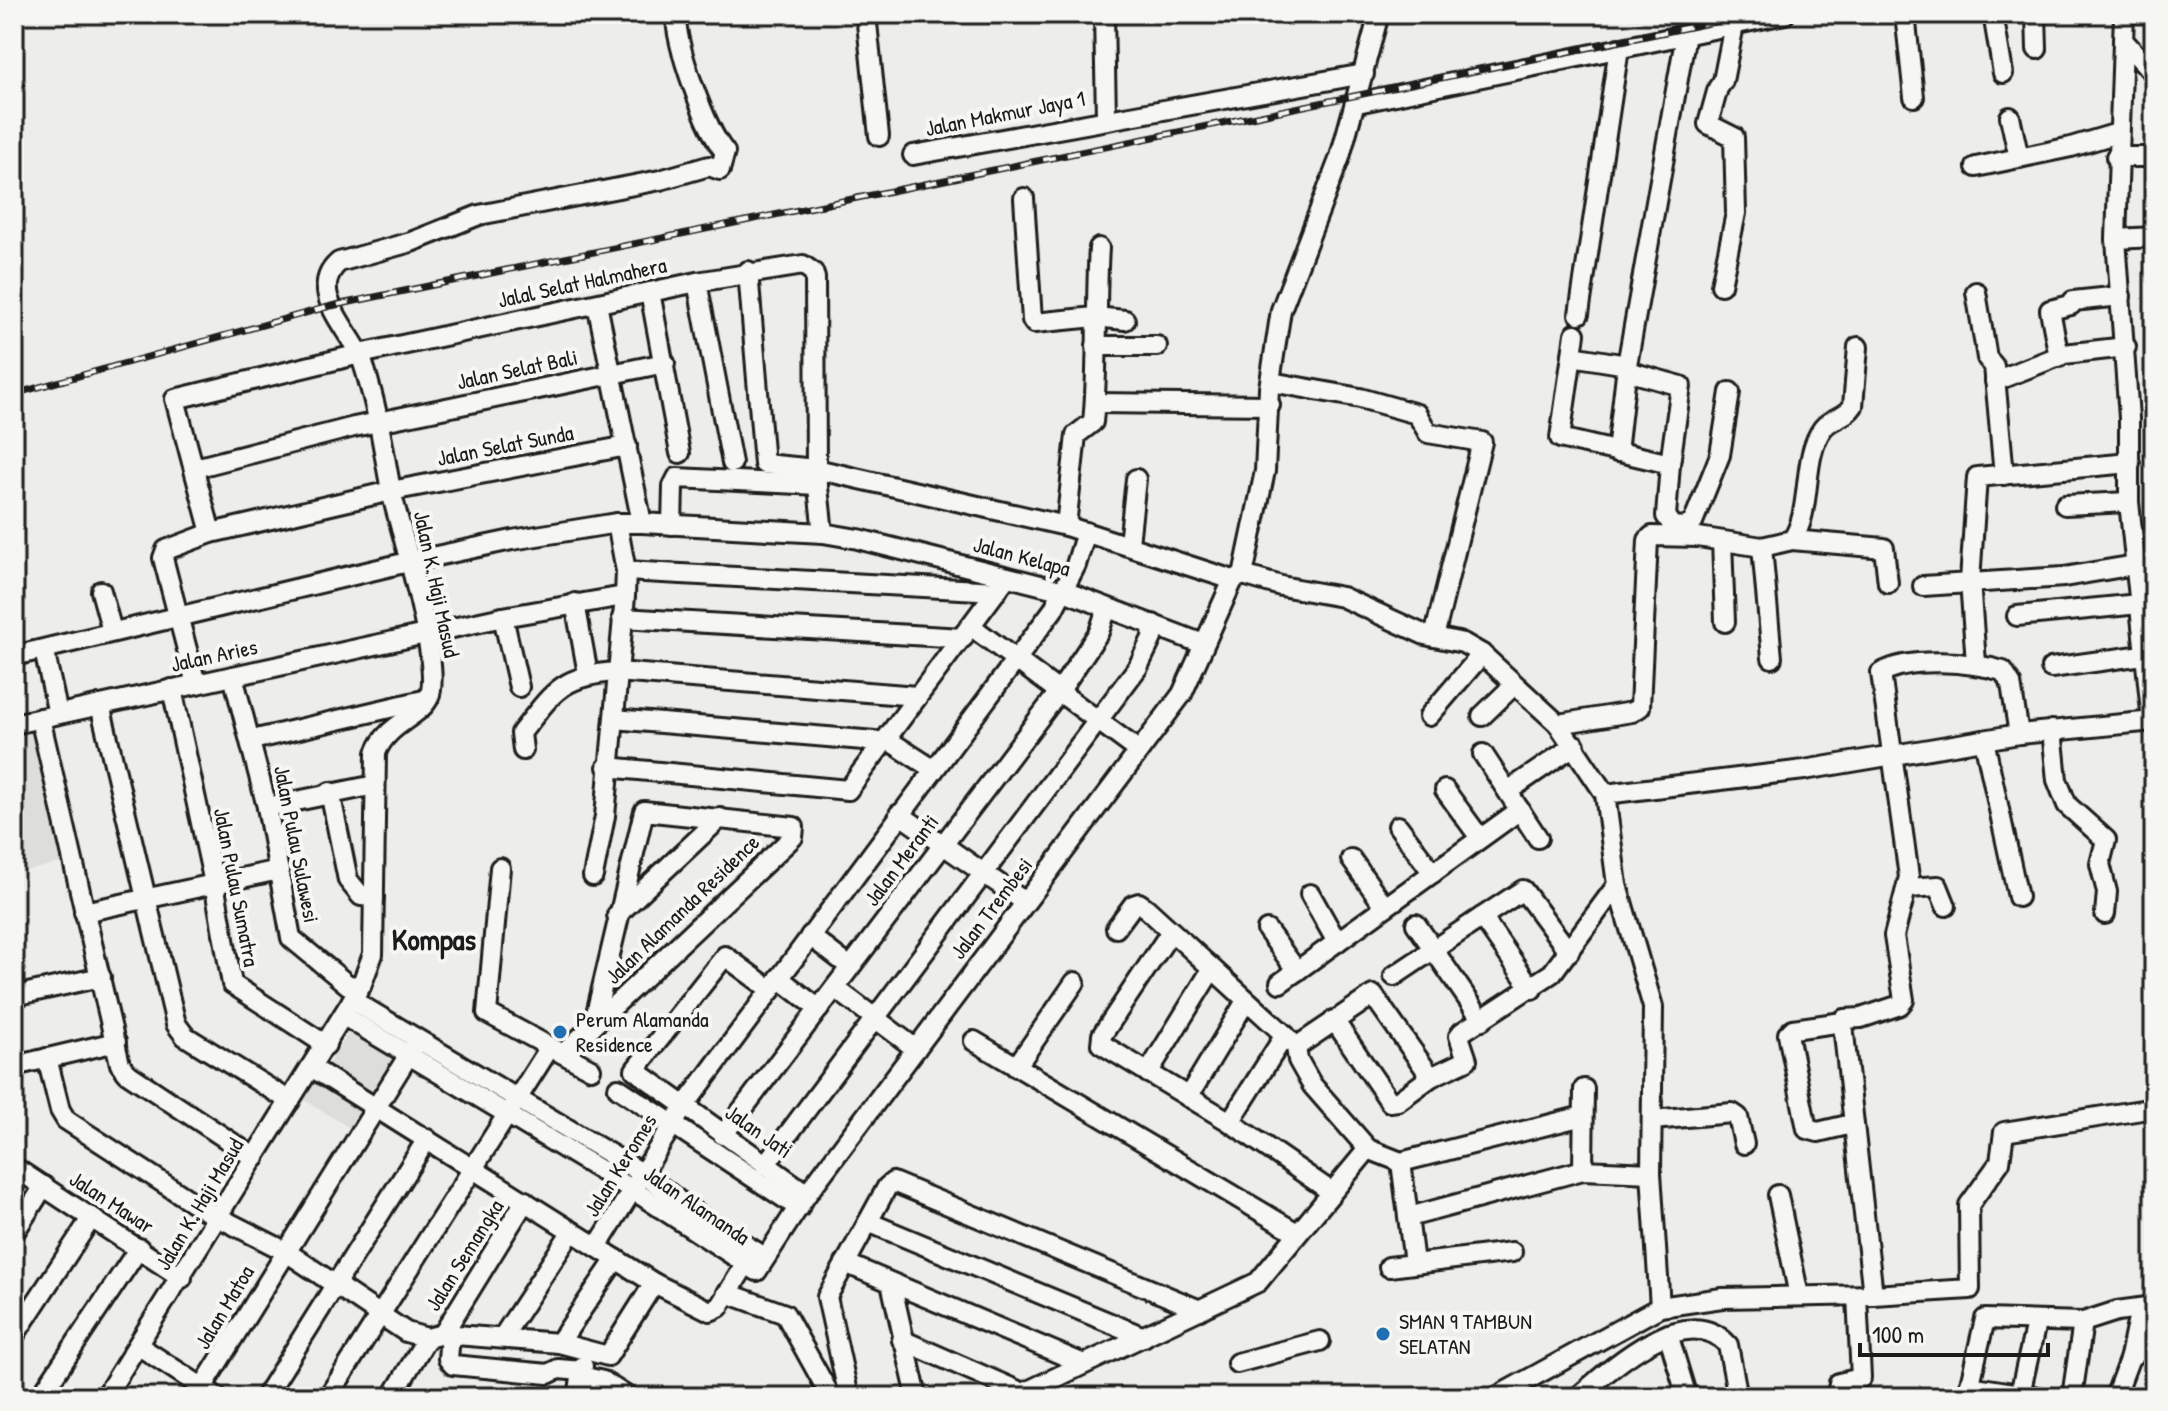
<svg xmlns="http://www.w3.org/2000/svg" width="2168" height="1411" font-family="'Patrick Hand',sans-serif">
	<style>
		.built { fill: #ddddda }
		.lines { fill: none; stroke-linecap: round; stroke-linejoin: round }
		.minor-casing { stroke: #1c1c1c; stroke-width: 24 }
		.minor { stroke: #f6f6f2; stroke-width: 18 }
		.rail-casing { stroke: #1c1c1c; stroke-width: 7 }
		.rail { stroke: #f6f6f2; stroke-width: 4; stroke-dasharray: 12; stroke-linecap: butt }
		.poi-dot { fill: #1f6fb2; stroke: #f6f6f2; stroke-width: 3 }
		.labels { text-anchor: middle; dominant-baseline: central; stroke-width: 8; stroke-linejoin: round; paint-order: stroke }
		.street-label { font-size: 22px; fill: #1c1c1c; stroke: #f6f6f2 }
		.poi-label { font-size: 22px; fill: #1c1c1c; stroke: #f6f6f2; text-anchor: start }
		.district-label { font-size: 30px; font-weight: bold; fill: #1c1c1c; stroke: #f6f6f2 }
	</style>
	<rect width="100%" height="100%" fill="#edede9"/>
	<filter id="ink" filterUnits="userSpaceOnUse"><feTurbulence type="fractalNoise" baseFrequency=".0125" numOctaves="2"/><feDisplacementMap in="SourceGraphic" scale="16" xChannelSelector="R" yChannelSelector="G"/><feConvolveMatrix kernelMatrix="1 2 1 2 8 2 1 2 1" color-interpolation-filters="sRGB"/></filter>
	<g filter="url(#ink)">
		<g class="built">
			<polygon points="34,726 66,862 14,873 14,731"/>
			<polygon points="352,1028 396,1055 371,1097 325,1069"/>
			<polygon points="320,1076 365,1106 350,1128 304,1100"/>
		</g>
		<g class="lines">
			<defs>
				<g id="minor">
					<polyline points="866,14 879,136"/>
					<polyline points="1104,14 1106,118"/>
					<polyline points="1905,14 1914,97"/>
					<polyline points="1993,14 2003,73"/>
					<polyline points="2036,14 2037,49"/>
					<polyline points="2124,14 2116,239 2129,418 2129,502 2152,721"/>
					<polyline points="2123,40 2154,74"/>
					<polyline points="1357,103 1785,14"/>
					<polyline points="2010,117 2019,158"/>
					<polyline points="913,155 1364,74"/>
					<polyline points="2116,157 2154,157"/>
					<polyline points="1976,167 2071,147 2118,133"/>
					<polyline points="1024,198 1032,320 1034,323 1095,317 1125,320"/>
					<polyline points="2116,239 2154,237"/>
					<polyline points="748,271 764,464 816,469 1066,526 1233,580"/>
					<polyline points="697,282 732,463"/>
					<polyline points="1721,285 1736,213 1734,137 1708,124 1718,88 1723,81 1734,25"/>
					<polyline points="650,292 680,453"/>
					<polyline points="1976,292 1987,358 1994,366 2004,475"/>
					<polyline points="597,304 642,523"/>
					<polyline points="1579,314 1619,48"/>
					<polyline points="1575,334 1560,438 1670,464 1681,386 1627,371"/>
					<polyline points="1096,346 1157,346"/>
					<polyline points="1572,356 1627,365"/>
					<polyline points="2059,357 2050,310 2071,305 2073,301 2121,296"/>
					<polyline points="1995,381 2064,354 2126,347"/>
					<polyline points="1271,382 1360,398 1417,414 1428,433 1482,442 1434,637"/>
					<polyline points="1095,403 1270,405"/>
					<polyline points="1617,452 1627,365 1686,34"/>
					<polyline points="1670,464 1666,516 1673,526 1686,527 1693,522 1720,455 1730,392"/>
					<polyline points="195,468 354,427 665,363"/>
					<polyline points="2065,505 2129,502"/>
					<polyline points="672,525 673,486 677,478 818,485"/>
					<path d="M1066 526 1076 435 1093 422C1099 364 1095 306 1099 248"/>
					<polyline points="211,533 175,399 360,354 697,282 803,265 813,272 815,278 816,469 823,533"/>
					<polyline points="1792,540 1884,548 1888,583"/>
					<polyline points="1722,541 1725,622"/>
					<polyline points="1129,544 1136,479"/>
					<polyline points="1762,547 1772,658"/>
					<polyline points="626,571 997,591"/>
					<polyline points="1243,575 1265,471 1269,388 1281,310 1340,157 1379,14"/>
					<polyline points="1923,586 2064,577 2135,565"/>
					<polyline points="101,591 112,631"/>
					<polyline points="575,603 588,674"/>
					<polyline points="2017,616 2139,604"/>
					<polyline points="503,617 519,687"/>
					<polyline points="622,618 963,638"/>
					<polyline points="972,627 1139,751"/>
					<polyline points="44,650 58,714"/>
					<polyline points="14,656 408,562 512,540 617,523 642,523 823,533 858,539 1064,591 1203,644"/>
					<polyline points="1976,663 1970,581 1977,477 2130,463"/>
					<polyline points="2051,668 2143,655"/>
					<polyline points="233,676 267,807 291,938 348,985 361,986"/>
					<polyline points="196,684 163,558 166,550 211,533 391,491 627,446"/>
					<polyline points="172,689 214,883 232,984 326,1045"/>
					<polyline points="100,705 176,1024 185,1036 290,1101"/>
					<polyline points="1429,716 1482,654"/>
					<polyline points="1482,716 1514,685"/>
					<polyline points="40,718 120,1064 127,1073 255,1158"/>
					<polyline points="614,719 887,742"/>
					<polyline points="14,724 503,617 624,596"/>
					<path d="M1558 724 1632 712 1640 707 1648 540 1652 536 1698 537 1762 547 1792 540C1813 511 1801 457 1823 428 1831 418 1846 417 1853 406L1858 347"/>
					<polyline points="2052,730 2057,780 2067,805 2106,840 2100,864 2107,892 2105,914"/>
					<polyline points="252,740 428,699"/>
					<polyline points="888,740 933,769"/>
					<polyline points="1984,740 2018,897"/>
					<path d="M523 750 521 733C553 692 562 675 617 672L917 696"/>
					<polyline points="1483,754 1538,838"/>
					<polyline points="607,767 848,790 1006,578"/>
					<polyline points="1445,790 1480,838"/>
					<polyline points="1508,791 1575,745"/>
					<polyline points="330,792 348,880 361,896 374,897"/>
					<polyline points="1605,794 1804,770 2019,734 2154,721"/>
					<polyline points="267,807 375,785"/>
					<polyline points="899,814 1025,902"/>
					<polyline points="1398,826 1433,873"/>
					<polyline points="1351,859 1385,907"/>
					<polyline points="500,868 487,1013 591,1069"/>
					<polyline points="593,876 605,816 625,596 626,571 617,523"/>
					<polyline points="1909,888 1938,886 1946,906"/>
					<polyline points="1310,894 1337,942"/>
					<polyline points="84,912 279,870"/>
					<polyline points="617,915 720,818"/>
					<polyline points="1416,924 1482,1020"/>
					<polyline points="1116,928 1133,905 1139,903 1146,908 1285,1035 1296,1047 1298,1060 1312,1085 1368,1149 1401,1162 1583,1116"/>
					<polyline points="1267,930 1297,971"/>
					<polyline points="1170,933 1102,1035 1101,1044 1230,1122 1330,1191"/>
					<polyline points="810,936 850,967"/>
					<polyline points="1394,976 1482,917"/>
					<polyline points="779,978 819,1009"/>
					<polyline points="1280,983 1520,810"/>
					<polyline points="835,988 916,1049"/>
					<polyline points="1532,989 1482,917 1523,890 1569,952"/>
					<polyline points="771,990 725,956 635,1070 807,1194"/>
					<polyline points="14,996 101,977"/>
					<polyline points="352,1000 642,1173 702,1218 763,1256"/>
					<polyline points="344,1016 633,1190 757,1271 807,1194 1182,694 1233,580 1243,575 1281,586 1342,597 1425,635 1463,643 1482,654 1558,724 1605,794 1617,885 1653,1007 1651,1173 1660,1307"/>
					<polyline points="1334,1020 1390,1102 1398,1101 1431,1077 1467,1060 1459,1036 1462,1032 1552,973 1617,885"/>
					<polyline points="1843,1022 1793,1029 1788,1034 1807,1129 1818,1132 1852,1124"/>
					<polyline points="974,1041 1297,1233"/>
					<polyline points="1296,1047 1373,995 1431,1077"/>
					<polyline points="564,1053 793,837 794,827 644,811 594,1022"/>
					<polyline points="47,1058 60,1110 66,1120 208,1212 285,1251 406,1332 427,1338 443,1334 559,1343 608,1356 654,1283"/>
					<polyline points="14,1066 116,1042"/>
					<polyline points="311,1067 654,1283 710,1311 719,1307 754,1251"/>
					<polyline points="1016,1067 1075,982"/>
					<polyline points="1148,1073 1212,969"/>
					<polyline points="618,1088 799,1208"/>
					<polyline points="1188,1097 1246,1001"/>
					<polyline points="1652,1120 1732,1113 1738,1117 1744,1144"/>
					<polyline points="1230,1122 1285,1035"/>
					<polyline points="723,1135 1059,692 1099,632 1107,608"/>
					<polyline points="1401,1162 1414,1263"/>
					<polyline points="765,1165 1138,667 1152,638 1153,624"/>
					<polyline points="14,1167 182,1278"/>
					<polyline points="1583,1170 1584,1089"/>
					<polyline points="1778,1195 1799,1296"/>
					<polyline points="1409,1217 1583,1170 1651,1173"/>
					<polyline points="868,1222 1144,1337"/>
					<polyline points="14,1233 44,1186"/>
					<polyline points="597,1247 683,1108 1053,610 1076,565 1086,532"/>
					<polyline points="845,1263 1084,1364"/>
					<polyline points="1389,1267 1512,1252"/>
					<polyline points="891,1283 917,1397"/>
					<polyline points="727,1293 785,1314 831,1397"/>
					<path d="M1873 1295 1843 1025 1844 1019 1861 1018 1900 1005 1904 1000 1894 936 1909 877 1881 673C1910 656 1971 662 2003 671L2011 684 2019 734"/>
					<polyline points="443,1334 525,1201"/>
					<polyline points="1668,1334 1687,1397"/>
					<polyline points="450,1335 448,1359 453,1365 548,1374 558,1369 582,1371"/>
					<polyline points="14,1336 92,1217"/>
					<polyline points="502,1338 572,1231"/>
					<polyline points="902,1340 1023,1393"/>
					<polyline points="559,1343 616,1259"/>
					<polyline points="139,1346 217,1397"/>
					<polyline points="2130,1357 2154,1342"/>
					<polyline points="1237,1363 1320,1341"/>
					<polyline points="581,1376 603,1381 628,1397"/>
					<polyline points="1969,1386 2039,1397"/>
					<polyline points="202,1388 413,1048"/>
					<polyline points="2020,1394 2036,1323"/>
					<polyline points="40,1397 139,1248"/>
					<path d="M105 1397 361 986 373 954 376 753C387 723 421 717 429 697 443 667 401 532 392 495 385 461 381 427 372 394 368 381 365 365 359 353 346 327 307 289 339 262L411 242 479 215 660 180 709 166 720 170 725 152C706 130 675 44 676 14"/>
					<polyline points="265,1397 427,1139"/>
					<polyline points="328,1397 550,1047"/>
					<polyline points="392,1397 427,1338"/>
					<polyline points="578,1397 583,1366"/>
					<polyline points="849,1397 827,1297 887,1187 893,1182 1200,1310"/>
					<polyline points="1015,1397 1258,1282 1368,1149"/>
					<polyline points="1496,1397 1660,1307 1722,1298 1873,1295 1970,1289 1969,1205 2000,1162 2004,1132 2154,1108"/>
					<path d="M1578 1397C1610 1369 1687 1298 1728 1345L1738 1397"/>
					<polyline points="1837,1397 1839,1383 1861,1378 1857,1296"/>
					<polyline points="1967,1397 1985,1319 2083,1322 2117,1311 2154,1306"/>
					<polyline points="2072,1397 2083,1322"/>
					<polyline points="2115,1397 2130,1357 2140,1308"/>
				</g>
			</defs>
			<use href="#minor" class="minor-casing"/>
			<use href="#minor" class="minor"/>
			<defs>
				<polyline id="rail" points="14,394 331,306 1753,14"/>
			</defs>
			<use href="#rail" class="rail-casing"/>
			<use href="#rail" class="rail"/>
		</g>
	</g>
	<g class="poi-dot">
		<circle cx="560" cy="1032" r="8"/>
		<circle cx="1383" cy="1334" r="8"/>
	</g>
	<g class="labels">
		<g class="street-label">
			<text transform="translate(1005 113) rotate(-11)">Jalan Makmur Jaya 1</text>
			<text transform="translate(582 282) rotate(-12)">Jalal Selat Halmahera</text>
			<text transform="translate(517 369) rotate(-12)">Jalan Selat Bali</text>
			<text transform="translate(505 445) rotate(-11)">Jalan Selat Sunda</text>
			<text transform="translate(1022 556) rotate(15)">Jalan Kelapa</text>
			<text transform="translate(437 584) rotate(78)">Jalan K. Haji Masud</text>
			<text transform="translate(214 655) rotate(-12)">Jalan Aries</text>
			<text transform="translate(297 844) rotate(79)">Jalan Pulau Sulawesi</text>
			<text transform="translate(901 860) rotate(-53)">Jalan Meranti</text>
			<text transform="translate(237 887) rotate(79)">Jalan Pulau Sumatra</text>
			<text transform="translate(991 908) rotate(-53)">Jalan Trembesi</text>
			<text transform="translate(682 909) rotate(-44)">Jalan Alamanda Residence</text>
			<text transform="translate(759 1131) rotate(35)">Jalan Jati</text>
			<text transform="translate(620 1165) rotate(-58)">Jalan Keromes</text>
			<text transform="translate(112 1202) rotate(33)">Jalan Mawar</text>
			<text transform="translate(199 1204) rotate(-59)">Jalan K. Haji Masud</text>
			<text transform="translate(697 1205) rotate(34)">Jalan Alamanda</text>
			<text transform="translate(464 1255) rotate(-58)">Jalan Semangka</text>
			<text transform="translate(224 1307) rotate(-59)">Jalan Matoa</text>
		</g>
		<g class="poi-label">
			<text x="576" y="1019">Perum Alamanda<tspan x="576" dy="25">Residence</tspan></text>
			<text x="1399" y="1321">SMAN 9 TAMBUN<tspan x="1399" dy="25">SELATAN</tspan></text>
		</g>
		<g class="district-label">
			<text x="434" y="939">Kompas</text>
		</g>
	</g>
	<rect width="2168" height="1411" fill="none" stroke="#f6f6f2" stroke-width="48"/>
	<rect x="24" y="24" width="2120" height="1363" fill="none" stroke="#1c1c1c" stroke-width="3" filter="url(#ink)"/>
	<path d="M1860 1343v12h188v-12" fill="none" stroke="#1c1c1c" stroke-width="4"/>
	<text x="1872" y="1343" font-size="24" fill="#1c1c1c" stroke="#f6f6f2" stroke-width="6" paint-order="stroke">100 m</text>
</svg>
